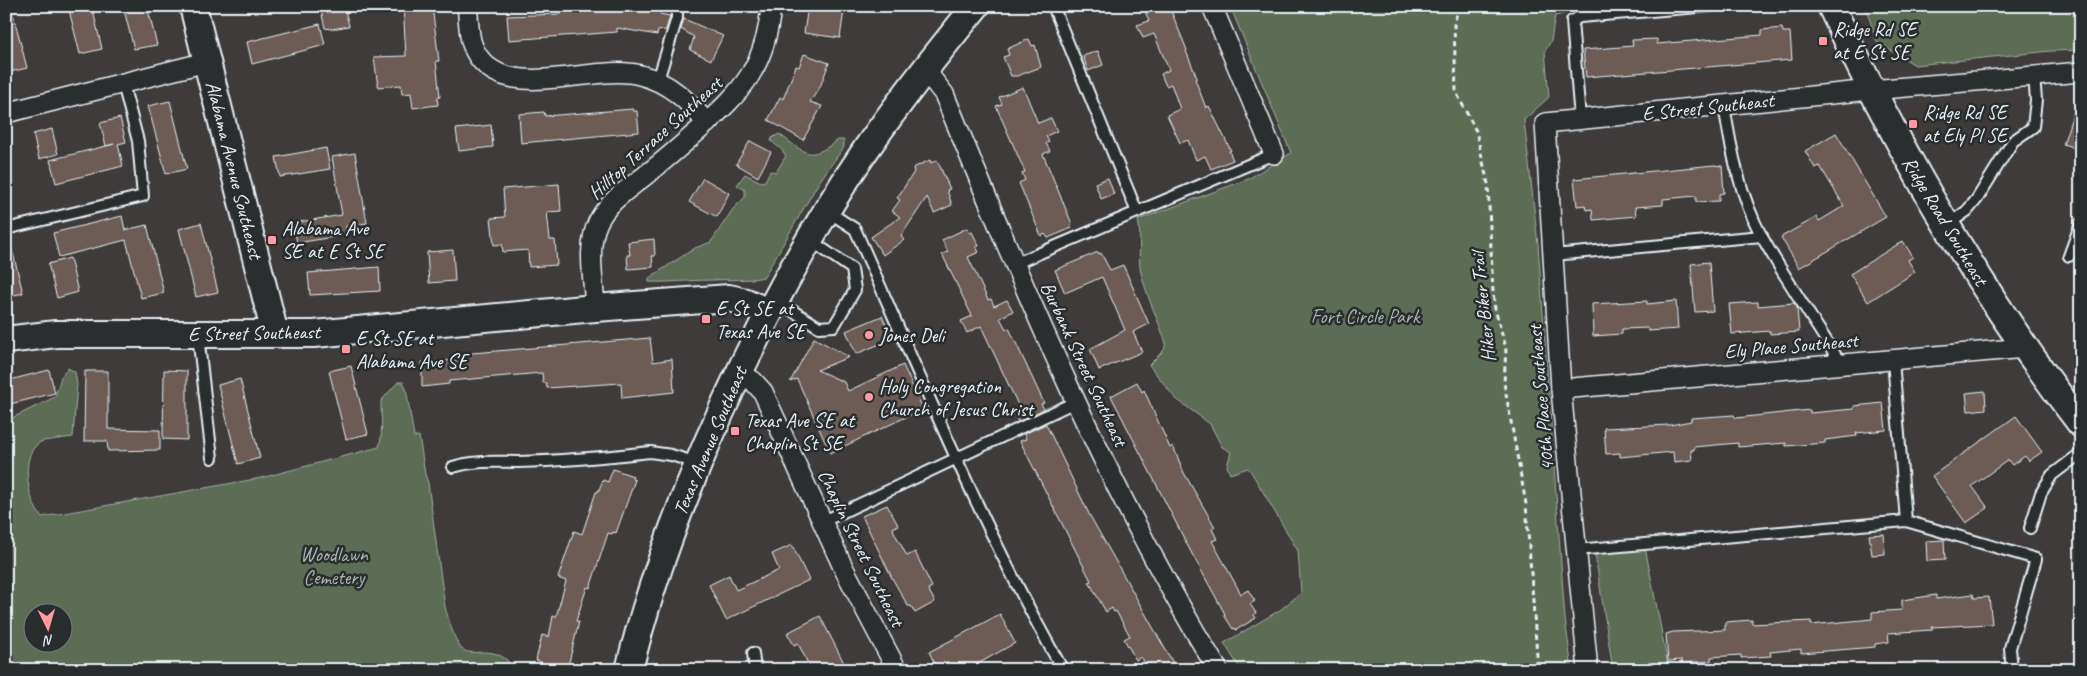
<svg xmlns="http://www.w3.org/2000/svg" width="2087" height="676" font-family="Caveat,sans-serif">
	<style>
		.green { fill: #5d6c54; stroke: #a2aea6; fill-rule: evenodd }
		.building { fill: #6d5c56; stroke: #e8f1f8 }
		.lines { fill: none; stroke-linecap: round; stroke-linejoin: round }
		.lane-casing { stroke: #e8f1f8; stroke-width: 14 }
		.street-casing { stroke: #e8f1f8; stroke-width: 22 }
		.secondary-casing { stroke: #e8f1f8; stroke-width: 30 }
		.path { stroke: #e8f1f8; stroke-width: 3; stroke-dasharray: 5 4; stroke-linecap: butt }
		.lane { stroke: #2a2d2e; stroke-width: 10 }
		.street { stroke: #2a2d2e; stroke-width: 19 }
		.secondary { stroke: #2a2d2e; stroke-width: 26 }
		.poi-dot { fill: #ff9aa2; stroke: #2a2d2e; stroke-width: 2 }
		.labels { text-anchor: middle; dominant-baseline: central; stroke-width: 5; stroke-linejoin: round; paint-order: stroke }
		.poi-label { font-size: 20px; fill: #e8f1f8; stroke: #2a2d2e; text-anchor: start }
		.street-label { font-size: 20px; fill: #e8f1f8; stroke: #2a2d2e }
		.park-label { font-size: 20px; fill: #a9b5ae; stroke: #2a2d2e }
	</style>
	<rect width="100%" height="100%" fill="#3e3b3a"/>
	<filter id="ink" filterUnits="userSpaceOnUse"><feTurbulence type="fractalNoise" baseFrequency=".02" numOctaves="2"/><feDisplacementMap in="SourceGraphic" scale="10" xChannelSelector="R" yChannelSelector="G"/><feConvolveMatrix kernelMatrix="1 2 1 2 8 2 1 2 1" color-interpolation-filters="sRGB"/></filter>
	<g filter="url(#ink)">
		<g class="green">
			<path d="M1230 6H1596L1555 16 1551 41 1545 51 1549 97 1524 120 1538 244 1565 619 1572 670H1241L1224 643 1280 610 1301 593 1298 551 1250 470 1248 468 1230 474 1227 466 1231 452 1222 447 1210 424 1175 398 1149 365 1164 350 1166 343C1158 320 1147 297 1141 273 1137 255 1142 237 1138 220L1248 179 1291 153Z"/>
			<polygon points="1865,6 2081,6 2081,50 2051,51 1915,65 1877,42"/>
			<path d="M779 134C807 154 808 162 838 140H844V147L819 182 764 277C747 281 730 279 712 280 691 280 670 283 649 282V278L695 248 711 242 733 209 745 197V190L737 185 745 174 761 182 765 181 770 171 776 172 786 156 782 150 771 141 772 138Z"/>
			<path d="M68 368 75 372 77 384 73 437 43 441C18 450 27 502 42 517L261 478 379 447C383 437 381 413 381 401L398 382H403L406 388 414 437 419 436 425 474 428 483 445 607C448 616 455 645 463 650 475 657 490 645 508 661L507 667 499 670H6V421L55 397 61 377ZM32 614H62V644H32Z"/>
			<polygon points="1645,547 1669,670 1613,670 1594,548"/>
		</g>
		<g class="building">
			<polygon points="11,6 27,68 6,73 6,7"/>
			<polygon points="68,6 92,6 102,49 80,54"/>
			<polygon points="123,6 147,6 157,45 134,49"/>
			<polygon points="320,6 344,6 349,26 332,29 325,28"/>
			<polygon points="403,6 432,6 439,61 436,61 440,97 437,98 438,105 413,108 411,93 402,94 401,85 378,87 374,57 406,56"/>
			<polygon points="567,6 574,6 575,13 635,7 647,9 648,6 661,6 660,14 670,16 666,30 658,31 657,35 617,28 617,32 509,40 507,16 561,14 560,7"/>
			<polygon points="808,6 844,10 840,38 804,33"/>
			<polygon points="1143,6 1169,6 1187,50 1186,51 1197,78 1195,79 1206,108 1209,106 1231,151 1229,151 1233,160 1211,169 1205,156 1196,160 1188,140 1180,143 1167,115 1180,109 1171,84 1166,86 1161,74 1169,70 1154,34 1143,38 1137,25 1149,21"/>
			<polygon points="684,19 723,36 711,60 690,50 694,37 681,29"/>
			<polygon points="320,24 325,45 252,64 247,42"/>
			<polygon points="1782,28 1783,32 1790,32 1792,60 1586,77 1583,50 1633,46 1632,40 1657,39 1657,44 1762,35 1762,30"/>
			<polygon points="1029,39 1032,46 1035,45 1041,67 1017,76 1011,76 1003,57 1009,55 1007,49"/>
			<polygon points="1098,51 1103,65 1088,71 1083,56"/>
			<polygon points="804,54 829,63 820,87 810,102 822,106 803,140 768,120 780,97 783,99 796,66 799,67"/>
			<polygon points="1023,87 1038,123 1051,118 1057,131 1046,136 1049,142 1046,143 1050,151 1043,154 1072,224 1070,225 1072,228 1048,238 1045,234 1041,236 1019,183 1025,180 1022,173 1025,172 996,106 1002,104 999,97"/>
			<polygon points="2078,99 2081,99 2081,150 2063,144"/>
			<polygon points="170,101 187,169 166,174 148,106"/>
			<polygon points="633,109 633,111 637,111 639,132 521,143 519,114 544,112 545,116"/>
			<polygon points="120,118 126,142 118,144 123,166 56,183 50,160 114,144 106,146 100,123"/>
			<polygon points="491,125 493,147 459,151 456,129"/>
			<polygon points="52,129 58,154 39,159 33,134"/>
			<polygon points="1836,133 1886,217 1799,268 1781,237 1817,217 1819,221 1844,206 1820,166 1815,168 1805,151"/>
			<polygon points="750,141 771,152 758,177 736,164"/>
			<polygon points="326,148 330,169 280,177 276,157"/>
			<polygon points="355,153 367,223 346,226 346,235 297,243 293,223 342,215 332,157"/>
			<polygon points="930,160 931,163 937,160 950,189 947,190 952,205 934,213 927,197 901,236 904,240 883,255 871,237 900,217 892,211 900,200 897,198 914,172 913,168"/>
			<polygon points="1714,165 1722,166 1724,193 1719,194 1719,201 1696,202 1696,196 1663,199 1663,205 1635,207 1636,216 1593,220 1592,209 1586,210 1585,205 1577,206 1574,179"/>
			<polygon points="703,178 729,193 717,217 689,202"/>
			<polygon points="1108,178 1114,194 1101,199 1095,183"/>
			<polygon points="559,184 561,211 547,212 550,240 555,240 557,265 529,267 528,250 503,252 502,244 494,245 491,218 505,217 503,189"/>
			<polygon points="122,216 125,230 147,225 164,293 141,298 126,240 59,257 53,233"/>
			<polygon points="201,223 218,292 196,297 179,229"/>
			<polygon points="967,228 970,233 972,232 979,246 976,247 979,252 968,257 988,300 991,299 994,306 1007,300 1013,311 1000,318 1006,329 1009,328 1044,403 1041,404 1044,409 1018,422 1013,410 1019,407 981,326 967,333 961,321 972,316 942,254 948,252 942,240"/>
			<polygon points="654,239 655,256 652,256 653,267 628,269 627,255 630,255 628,242"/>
			<polygon points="1903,241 1913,257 1908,260 1915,272 1868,302 1850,274"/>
			<polygon points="11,245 23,293 6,297 6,246"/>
			<polygon points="453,250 455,281 429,283 427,252"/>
			<polygon points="1098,252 1099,254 1101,253 1110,270 1123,265 1149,324 1133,332 1142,352 1099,370 1090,349 1125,330 1102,277 1065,293 1055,270"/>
			<polygon points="70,258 78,292 57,298 48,264"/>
			<polygon points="1709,262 1713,311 1695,312 1691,264"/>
			<polygon points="379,267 380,291 310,295 308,273"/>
			<polygon points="1647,301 1647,304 1676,301 1678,329 1648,331 1648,328 1622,329 1622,334 1593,336 1592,304"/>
			<polygon points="1758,302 1758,306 1794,303 1797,307 1799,332 1770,334 1770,331 1732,334 1729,304"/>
			<polygon points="882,316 892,339 856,354 846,331"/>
			<polygon points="650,338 653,362 672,359 674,392 622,398 621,383 547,388 546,383 543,383 542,373 449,381 449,384 422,387 422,362 461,360 461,354"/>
			<polygon points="814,338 849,357 817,370 844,382 848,391 903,365 923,409 830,453 797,379 790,382"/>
			<polygon points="351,366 368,434 346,439 329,371"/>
			<polygon points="49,370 55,393 6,405 6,381"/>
			<polygon points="164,370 187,371 187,440 163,439"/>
			<polygon points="85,371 108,371 108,429 160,430 160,450 108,451 107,441 84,441"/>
			<polygon points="240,379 260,458 238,464 218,385"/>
			<polygon points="1137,382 1142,392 1144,390 1170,448 1173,446 1184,473 1215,527 1212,529 1217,539 1212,541 1241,594 1248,590 1255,601 1250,604 1256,613 1254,615 1256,618 1236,630 1235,628 1233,629 1224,615 1225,614 1191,552 1111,396"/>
			<polygon points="1985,391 1986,409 1968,411 1966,393"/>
			<polygon points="1883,403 1886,430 1856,433 1857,436 1825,440 1825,443 1786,446 1786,443 1738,447 1738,443 1694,447 1694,450 1691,450 1692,460 1674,462 1673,452 1620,457 1620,453 1606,454 1604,428 1670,425 1691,421 1691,418 1734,415 1736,418 1810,410 1810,413 1854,409 1854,406"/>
			<polygon points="2016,416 2042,452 2029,461 2025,456 2012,465 2008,460 1972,486 1988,508 1966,523 1932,476"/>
			<polygon points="1046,424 1089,514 1177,670 1150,670 1141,657 1136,660 1124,639 1130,636 1116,611 1114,612 1112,608 1106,612 1089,582 1091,581 1020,441 1026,439 1024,434"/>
			<polygon points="613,469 633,476 632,479 635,480 616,533 613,532 612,534 608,533 590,588 587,587 576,621 579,622 568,666 565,665 564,668 543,663 536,660 542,635 549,637 553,616 556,617 566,581 558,578 574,531 582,534 596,492 598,492 603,480 608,482"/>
			<polygon points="887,505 898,525 893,528 894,532 907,556 915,552 932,587 928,589 935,602 915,613 911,606 908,606 892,578 862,516"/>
			<polygon points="1884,534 1885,554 1872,555 1869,535"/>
			<polygon points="1944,540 1945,560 1927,561 1926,541"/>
			<polygon points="792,545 809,580 726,620 709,585 729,575 736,590 779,570 772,554"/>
			<polygon points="1973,594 1974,598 1989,597 1992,624 1932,627 1932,630 1888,633 1889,642 1875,644 1875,647 1801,653 1801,649 1770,652 1771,656 1741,658 1741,655 1711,657 1711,661 1697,662 1682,663 1682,660 1668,661 1666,634 1673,632 1725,630 1725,622 1752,620 1752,624 1811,621 1811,625 1872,619 1872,612 1902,610 1902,600 1936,595 1936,599"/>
			<polygon points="1000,614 1015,643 967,670 938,670 929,652"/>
			<polygon points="820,616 845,665 835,670 811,670 798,643 794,645 787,633"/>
		</g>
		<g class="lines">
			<defs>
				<g id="lane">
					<polyline points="1053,6 1137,212"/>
					<polyline points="658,80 677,18 677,6"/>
					<path d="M1724 105C1731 150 1740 196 1762 237 1786 280 1815 322 1841 364"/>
					<polyline points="1580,119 1572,21 1580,17 1710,6"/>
					<path d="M827 211 855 229C921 377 982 529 1063 670"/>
					<polyline points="1947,225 1967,211 1977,199 2013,141 2033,127 2036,100 2034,76"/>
					<polyline points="6,229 143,196 138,141 123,84"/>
					<polyline points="1553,255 1762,236"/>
					<polyline points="2069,256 2081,223"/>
					<polyline points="1014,264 1274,154"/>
					<polyline points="775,300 819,327 834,326 855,290 852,269 810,240"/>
					<polyline points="198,335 212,458"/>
					<polyline points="1893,360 1906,521"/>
					<path d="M453 467C475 460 496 462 518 462 562 461 606 457 650 452L671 455 697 463"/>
					<polyline points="822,522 1075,402"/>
					<polyline points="2030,528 2041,493 2052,475 2081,453"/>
					<polyline points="1576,550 1906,521 2036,559 2010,648 2012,670"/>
					<polyline points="753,653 755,670"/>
				</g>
				<g id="street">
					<path d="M467 6C469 19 468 32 472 44 495 109 590 62 640 75 669 82 688 101 707 123"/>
					<polyline points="1212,6 1274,154"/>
					<path d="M925 70 944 94C1025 291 1106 488 1218 670"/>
					<polyline points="6,113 206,62"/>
					<path d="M595 308C594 281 586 247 598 222 608 201 630 188 647 174 665 160 682 145 699 130 742 91 766 67 771 6"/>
					<polyline points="738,372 753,381 763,392 843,567 897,670"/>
					<polyline points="1561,389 2025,348"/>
					<polyline points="1588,670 1561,389 1545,123 1871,90 2081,72"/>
				</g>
				<g id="secondary">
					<polyline points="193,6 275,334"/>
					<path d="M1831 6C1900 154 1981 294 2081 424"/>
					<polyline points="6,340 56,334 314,334 595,308 729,298 746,302 768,312"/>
					<path d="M629 670C648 591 676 515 708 441 753 338 804 240 867 148 901 99 938 52 976 6"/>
				</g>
			</defs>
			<use href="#lane" class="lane-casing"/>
			<use href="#street" class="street-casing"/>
			<use href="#secondary" class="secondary-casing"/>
			<polyline class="path" points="1459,6 1454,24 1456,92 1476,131 1488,184 1493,293 1495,309 1506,348 1504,383 1526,504 1538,670"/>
			<use href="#lane" class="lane"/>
			<use href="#street" class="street"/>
			<use href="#secondary" class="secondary"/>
		</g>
	</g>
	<g class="poi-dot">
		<rect x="1818" y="36" width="10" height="10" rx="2.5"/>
		<rect x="1908" y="119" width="10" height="10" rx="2.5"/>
		<rect x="267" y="235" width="10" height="10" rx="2.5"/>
		<rect x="701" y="314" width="10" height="10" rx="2.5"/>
		<circle cx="869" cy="335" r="5"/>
		<rect x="341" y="344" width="10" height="10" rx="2.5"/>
		<circle cx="869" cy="397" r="5"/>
		<rect x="730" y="426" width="10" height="10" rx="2.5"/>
	</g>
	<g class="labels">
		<g class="poi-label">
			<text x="1833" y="29">Ridge Rd SE<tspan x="1833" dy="23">at E St SE</tspan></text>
			<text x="1923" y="112">Ridge Rd SE<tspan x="1923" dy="23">at Ely Pl SE</tspan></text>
			<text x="282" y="228">Alabama Ave<tspan x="282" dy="23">SE at E St SE</tspan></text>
			<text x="716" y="308">E St SE at<tspan x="716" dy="23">Texas Ave SE</tspan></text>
			<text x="879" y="335">Jones Deli</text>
			<text x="356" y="338">E St SE at<tspan x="356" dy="23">Alabama Ave SE</tspan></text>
			<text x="879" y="386">Holy Congregation<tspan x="879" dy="23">Church of Jesus Christ</tspan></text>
			<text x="745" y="420">Texas Ave SE at<tspan x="745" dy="23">Chaplin St SE</tspan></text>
		</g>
		<g class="street-label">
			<text transform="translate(1708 107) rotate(-6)">E Street Southeast</text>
			<text transform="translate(655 138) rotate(-42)">Hilltop Terrace Southeast</text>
			<text transform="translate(234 170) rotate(76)">Alabama Avenue Southeast</text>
			<text transform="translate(1945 221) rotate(59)">Ridge Road Southeast</text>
			<text transform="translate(1483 307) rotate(-96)">Hiker Biker Trail</text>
			<text transform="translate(254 333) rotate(-1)">E Street Southeast</text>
			<text transform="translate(1791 346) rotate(-5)">Ely Place Southeast</text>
			<text transform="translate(1084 364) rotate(65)">Burbank Street Southeast</text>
			<text transform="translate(1541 398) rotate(-95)">40th Place Southeast</text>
			<text transform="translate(710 441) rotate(-67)">Texas Avenue Southeast</text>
			<text transform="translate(861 548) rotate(64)">Chaplin Street Southeast</text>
		</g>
		<g class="park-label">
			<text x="1365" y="316">Fort Circle Park</text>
			<text x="334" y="554">Woodlawn<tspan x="334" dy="23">Cemetery</tspan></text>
		</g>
	</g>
	<rect width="2087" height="676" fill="none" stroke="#2a2d2e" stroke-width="25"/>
	<rect x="12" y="12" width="2062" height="651" fill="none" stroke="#e8f1f8" stroke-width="2" filter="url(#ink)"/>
	<g transform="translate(48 628) rotate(175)"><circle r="24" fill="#2a2d2e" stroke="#767b7f"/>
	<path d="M0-4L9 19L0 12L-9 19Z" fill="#ff9aa2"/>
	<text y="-8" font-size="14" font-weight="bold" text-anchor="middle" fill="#e8f1f8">N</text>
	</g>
</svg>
